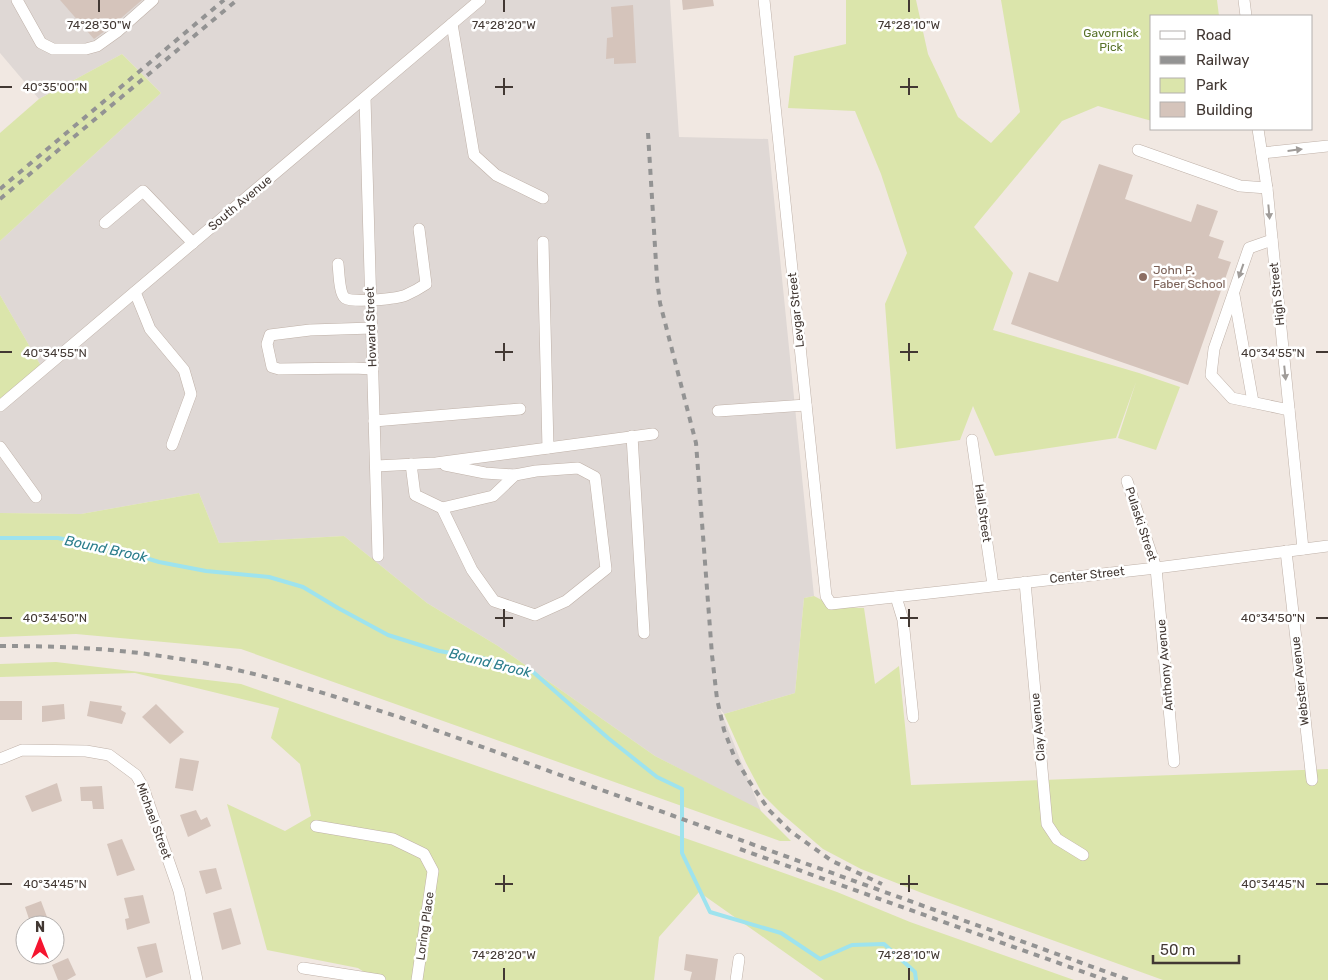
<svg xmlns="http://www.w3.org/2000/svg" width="1328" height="980" font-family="Rubik,sans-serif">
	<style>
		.industrial { fill: #dfd8d5 }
		.green { fill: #dbe5ab }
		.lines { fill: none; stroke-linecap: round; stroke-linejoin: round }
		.stream { stroke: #9ee3ee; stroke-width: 4 }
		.building { fill: #d5c4bb }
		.minor-casing { stroke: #bfb1a8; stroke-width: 12 }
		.minor { stroke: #fff; stroke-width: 11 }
		.rail { stroke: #939393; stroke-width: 4; stroke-dasharray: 6 6; stroke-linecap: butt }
		.oneway { fill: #a09c99 }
		.ticks { fill: none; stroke: #423833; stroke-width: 2 }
		.education-dot { fill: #8d6e63; stroke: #fff; stroke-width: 2 }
		.labels { text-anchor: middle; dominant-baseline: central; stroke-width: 5; stroke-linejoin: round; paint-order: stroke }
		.park-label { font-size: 12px; fill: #587229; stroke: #fff }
		.street-label { font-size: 12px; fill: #423833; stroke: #fff }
		.education-label { font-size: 12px; fill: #785e54; stroke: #fff; text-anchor: start }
		.water-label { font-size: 14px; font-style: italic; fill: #2a7d8b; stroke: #fff }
		.ticks-label { font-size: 12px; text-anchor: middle; fill: #423833; stroke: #fff; stroke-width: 5; stroke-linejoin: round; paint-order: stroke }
	</style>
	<rect width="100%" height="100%" fill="#f1e8e2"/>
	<polygon class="industrial" points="0,0 670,0 679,137 768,139 814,596 804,598 795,693 724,714 720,709 761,811 655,756 498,646 427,603 344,536 219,543 199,493 81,514 0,513 0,402 41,366 0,295 0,241 161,93 122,54 39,99 0,53"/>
	<g class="green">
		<polygon points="846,0 916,0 928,54 958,117 991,143 1020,112 1001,0 1217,0 1219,16 1152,16 1152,121 1098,106 1062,121 974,227 1013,273 993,330 1139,373 1180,387 1156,450 1118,438 1136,382 1116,438 995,456 973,406 960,440 896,449 885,304 907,253 881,174 855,111 788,108 794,56 846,44"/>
		<polygon points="122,54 161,93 0,241 0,133 39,99"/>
		<polygon points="0,295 41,366 0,402"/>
		<polygon points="199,493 219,543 344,536 427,603 498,646 655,756 759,809 791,841 780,841 241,649 76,634 0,637 0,513 81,514"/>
		<polygon points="814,596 835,607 864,608 875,684 899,666 911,785 1328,769 1328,980 1163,980 922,893 861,869 823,849 781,813 763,795 746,763 724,714 795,693 804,598"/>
		<polygon points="56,662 241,684 722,851 837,892 910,922 1074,980 824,980 699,892 659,937 654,980 376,980 358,968 267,950 227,804 285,831 311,816 300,764 271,738 279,708 135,673 0,677 0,664"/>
	</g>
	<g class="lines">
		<polyline class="stream" points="0,538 58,538 116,549 159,562 206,571 269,577 303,587 338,608 388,635 439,651 482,658 532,671 608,738 657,777 682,789 682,853 710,912 781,933 820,959 852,945 884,944 915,972 916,980"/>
	</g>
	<g class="building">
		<polygon points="60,0 142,0 113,25 94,39"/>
		<polygon points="682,0 713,0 714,6 683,10"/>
		<polygon points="633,5 636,63 614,64 614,58 606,59 607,38 613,37 611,7"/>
		<polygon points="1099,164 1133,175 1125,199 1191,222 1197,204 1218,211 1209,236 1224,241 1218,258 1231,262 1188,385 1011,324 1029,272 1058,282"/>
		<rect x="0" y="701" width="22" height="19"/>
		<polygon points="90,701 122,706 121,710 126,713 122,724 87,716"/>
		<polygon points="64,704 65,719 42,722 42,706"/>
		<polygon points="156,704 184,732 170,744 142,717"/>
		<polygon points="180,758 199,761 193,791 175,788"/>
		<polygon points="57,783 62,801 32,812 25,796"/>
		<polygon points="102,786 104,809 93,809 92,801 81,801 80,787"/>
		<polygon points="196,810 201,820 207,817 211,826 188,837 180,815"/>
		<polygon points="122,839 135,870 117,876 107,844"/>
		<polygon points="216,868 222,889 206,894 199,871"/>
		<polygon points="143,895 150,923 127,930 125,919 129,918 124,898"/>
		<polygon points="41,901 50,925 31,925 25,907"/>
		<polygon points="231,908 241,944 222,950 213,913"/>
		<polygon points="156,943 163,972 146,978 137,947"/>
		<polygon points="686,954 718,959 715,980 690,980 692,972 684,970"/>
		<polygon points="68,958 76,975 67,980 58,980 52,965"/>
	</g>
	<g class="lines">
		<defs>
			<g id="minor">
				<polyline points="17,0 41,43 53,49 86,49 97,46 118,31 153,0"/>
				<polyline points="764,0 826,596 831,604 1156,568 1328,546"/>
				<polyline points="1244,0 1246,16"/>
				<polyline points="452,24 474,155 496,175 543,198"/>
				<polyline points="365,98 378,556"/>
				<polyline points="1258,129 1267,188 1303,549"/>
				<polyline points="1138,150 1240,186 1267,188"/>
				<polyline points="1262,153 1328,146"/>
				<polyline points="105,223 143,191 193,243"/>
				<polyline points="1272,240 1249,248 1214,349 1211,375 1232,398 1289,410"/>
				<polyline points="543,242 548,448"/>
				<path d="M338 264C339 271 339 293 345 298 353 303 397 299 406 295 413 292 420 288 426 284L419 229"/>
				<polyline points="135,292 150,329 184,370 191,394 172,445"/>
				<polyline points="1234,295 1253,402"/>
				<polyline points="372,328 310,330 270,335 267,344 272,367 279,369 354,368 373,369"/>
				<polyline points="0,406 480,0"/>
				<polyline points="718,411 806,405"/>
				<polyline points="374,421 520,409"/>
				<polyline points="632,436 644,633"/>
				<polyline points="972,440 993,585"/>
				<polyline points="0,447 36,497"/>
				<polyline points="411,464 415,495 442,508 472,570 494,601 535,615 566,601 606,569 595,477 578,468 536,471 515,475 493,496 442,508"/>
				<polyline points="445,465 485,473 515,475"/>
				<polyline points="376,466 436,463 653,434"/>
				<polyline points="1127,481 1156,568 1174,762"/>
				<polyline points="1286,551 1312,780"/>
				<polyline points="1025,582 1047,824 1057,839 1083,855"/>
				<polyline points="896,597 903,620 913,717"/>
				<polyline points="0,759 22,750 86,751 109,755 136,775 143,787 179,891 197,980"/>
				<polyline points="316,826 393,839 424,854 433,871 417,980"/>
				<polyline points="303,968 380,980"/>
				<polyline points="736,980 739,959"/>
			</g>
		</defs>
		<use href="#minor" class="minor-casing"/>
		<use href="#minor" class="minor"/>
		<g class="rail">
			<polyline points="648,133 657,279 660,303 696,443 712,655 717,699 724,730 734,756 749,781 769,810 790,831 832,861 882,884"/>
			<polyline points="0,189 224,0"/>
			<polyline points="0,199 237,0"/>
			<path d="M0 646C56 646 112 648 167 657 247 668 325 693 402 718L1129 980"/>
			<polyline points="740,849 1106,980"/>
		</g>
	</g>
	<defs><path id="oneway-solid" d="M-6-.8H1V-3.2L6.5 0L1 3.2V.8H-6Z" transform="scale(1.25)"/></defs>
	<g class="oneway">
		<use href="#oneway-solid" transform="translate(1295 150) rotate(-7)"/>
		<use href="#oneway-solid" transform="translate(1269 212) rotate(85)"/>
		<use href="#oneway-solid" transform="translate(1241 271) rotate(109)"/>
		<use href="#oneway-solid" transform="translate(1285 373) rotate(84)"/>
	</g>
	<path class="ticks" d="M99 0V12M504 0V12M909 0V12M504 78V95M909 78V95M0 87H12M495 87H513M900 87H918M504 343V361M909 343V361M0 352H12M495 352H513M900 352H918M1316 352H1328M504 609V627M909 609V627M0 618H12M495 618H513M900 618H918M1316 618H1328M504 875V892M909 875V892M0 884H12M495 884H513M900 884H918M1316 884H1328M504 968V980M909 968V980"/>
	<circle class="education-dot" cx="1143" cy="277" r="5"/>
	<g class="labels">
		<g class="park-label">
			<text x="1111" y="33">Gavornick<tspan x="1111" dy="14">Pick</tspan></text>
		</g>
		<g class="street-label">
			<text transform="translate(240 203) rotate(-40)">South Avenue</text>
			<text transform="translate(1277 294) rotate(-96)">High Street</text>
			<text transform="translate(796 310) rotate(-96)">Levgar Street</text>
			<text transform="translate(371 327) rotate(-92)">Howard Street</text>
			<text transform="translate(983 513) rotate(82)">Hall Street</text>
			<text transform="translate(1141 524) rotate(72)">Pulaski Street</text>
			<text transform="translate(1087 575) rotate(-6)">Center Street</text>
			<text transform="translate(1165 665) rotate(-95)">Anthony Avenue</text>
			<text transform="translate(1300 681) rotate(-96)">Webster Avenue</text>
			<text transform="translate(1038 727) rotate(-95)">Clay Avenue</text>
			<text transform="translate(154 821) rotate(70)">Michael Street</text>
			<text transform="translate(425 926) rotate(-82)">Loring Place</text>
		</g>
		<g class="education-label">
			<text x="1153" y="270">John P.<tspan x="1153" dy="14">Faber School</tspan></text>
		</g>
		<g class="water-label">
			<text transform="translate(106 549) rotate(12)">Bound Brook</text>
			<text transform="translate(490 663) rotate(14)">Bound Brook</text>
		</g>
	</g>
	<g class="ticks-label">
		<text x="99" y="29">74°28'30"W</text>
		<text x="504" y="29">74°28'20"W</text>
		<text x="909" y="29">74°28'10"W</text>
		<text x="55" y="91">40°35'00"N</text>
		<text x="55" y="357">40°34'55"N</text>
		<text x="1273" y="357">40°34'55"N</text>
		<text x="55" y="622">40°34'50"N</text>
		<text x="1273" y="622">40°34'50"N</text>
		<text x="55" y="888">40°34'45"N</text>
		<text x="1273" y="888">40°34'45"N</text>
		<text x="504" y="959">74°28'20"W</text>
		<text x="909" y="959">74°28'10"W</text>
	</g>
	<rect x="1150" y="15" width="162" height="115" fill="#ffffff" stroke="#b3afad"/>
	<rect x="1160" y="31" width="25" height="8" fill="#ffffff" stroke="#b3afad"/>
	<text x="1196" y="40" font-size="15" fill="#423833">Road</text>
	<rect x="1160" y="56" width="25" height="8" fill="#939393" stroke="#b3afad"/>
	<text x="1196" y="65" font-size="15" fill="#423833">Railway</text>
	<rect x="1160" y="78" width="25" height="15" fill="#dbe5ab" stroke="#b3afad"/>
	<text x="1196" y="90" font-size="15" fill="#423833">Park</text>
	<rect x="1160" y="102" width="25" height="15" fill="#d5c4bb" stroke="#b3afad"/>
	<text x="1196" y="115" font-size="15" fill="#423833">Building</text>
	<g transform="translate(40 940)"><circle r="24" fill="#ffffff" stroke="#b3afad"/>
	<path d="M0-4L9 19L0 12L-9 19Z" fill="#f51530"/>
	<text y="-8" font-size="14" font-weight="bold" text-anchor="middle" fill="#423833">N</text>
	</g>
	<path d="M1153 955v8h86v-8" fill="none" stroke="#423833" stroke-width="2.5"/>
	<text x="1160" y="955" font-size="15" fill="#423833" stroke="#ffffff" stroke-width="4" paint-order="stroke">50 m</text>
</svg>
